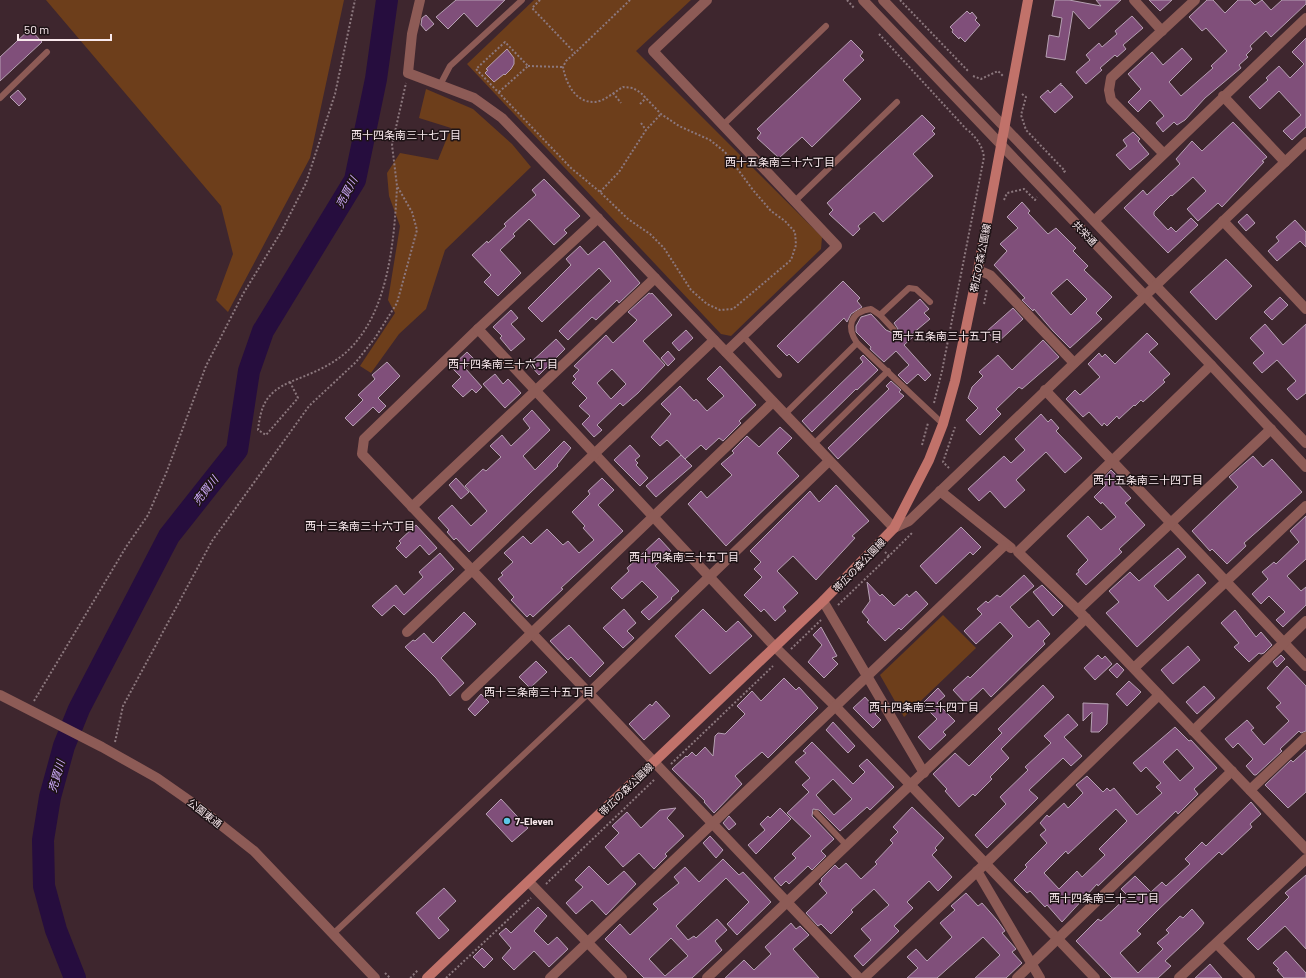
<svg xmlns="http://www.w3.org/2000/svg" width="1306" height="978" font-family="Barlow,'Noto Sans JP',sans-serif">
	<style>
		.green { fill: #6d3e1b }
		.lines { fill: none; stroke-linecap: round; stroke-linejoin: round }
		.river { stroke: #260d3e; stroke-width: 22 }
		.building { fill: #804f7a; stroke: #b6a0b3; fill-rule: evenodd }
		.path { stroke: #8c787e; stroke-width: 2; stroke-dasharray: 2 2; stroke-linecap: butt }
		.service { stroke: #8d5b56; stroke-width: 6 }
		.minor { stroke: #8d5b56; stroke-width: 10 }
		.tertiary { stroke: #8d5b56; stroke-width: 10 }
		.secondary { stroke: #c1726a; stroke-width: 10 }
		.poi-dot { fill: #5cc7e7; stroke: #1e1316; stroke-width: 1.5 }
		.labels { text-anchor: middle; dominant-baseline: central; stroke-width: 3; stroke-linejoin: round; paint-order: stroke }
		.street-label { font-size: 10px; fill: #f9e9ed; stroke: #1e1316 }
		.poi-label { font-size: 10px; font-weight: bold; fill: #f9e9ed; stroke: #1e1316; text-anchor: start }
		.neighbourhood-label { font-size: 11px; fill: #f9e9ed; stroke: #1e1316 }
		.water-label { font-size: 11px; font-style: italic; fill: #d0adff; stroke: #1e1316 }
	</style>
	<rect width="100%" height="100%" fill="#3e262e"/>
	<g class="green">
		<polygon points="46,0 344,0 310,158 228,312 216,300 233,254 221,206"/>
		<polygon points="534,0 691,0 636,51 822,237 821,249 731,336 721,334 467,64"/>
		<polygon points="426,89 473,109 512,144 531,167 445,250 426,309 399,334 371,373 360,366 395,313 388,300 400,226 389,196 387,173 400,153 438,160 451,128 419,118"/>
		<polygon points="943,615 976,648 904,717 880,675"/>
	</g>
	<g class="lines">
		<polyline class="river" points="75,978 56,930 44,886 43,840 50,797 64,746 79,709 169,536 237,450 249,371 263,331 355,180 376,79 387,0"/>
	</g>
	<g class="building">
		<polygon points="456,0 505,0 477,27 464,13 448,29 436,17"/>
		<polygon points="1055,0 1069,0 1101,6 1096,0 1121,0 1089,29 1073,11 1065,60 1046,57 1049,35 1059,37 1062,18 1052,16"/>
		<polygon points="1149,0 1172,0 1160,11"/>
		<polygon points="1207,0 1213,0 1225,13 1238,0 1250,0 1255,5 1262,0 1271,10 1282,0 1306,0 1306,4 1271,37 1266,31 1250,46 1252,49 1246,55 1248,57 1239,65 1241,68 1205,98 1185,120 1177,125 1174,122 1163,132 1156,123 1164,116 1150,100 1138,112 1128,102 1141,89 1128,74 1152,52 1163,65 1182,48 1192,59 1169,82 1181,96 1213,68 1211,66 1227,51 1206,28 1202,31 1189,17"/>
		<polygon points="967,11 970,14 972,12 977,18 975,20 980,25 965,42 960,37 959,39 952,32 953,30 950,27"/>
		<polygon points="426,15 434,24 426,31 421,25 422,18"/>
		<polygon points="1132,16 1143,28 1123,45 1126,49 1117,57 1115,55 1100,68 1102,70 1086,84 1076,72 1090,60 1086,55 1099,43 1102,47 1117,34 1115,31"/>
		<polygon points="30,29 42,42 0,81 0,57"/>
		<polygon points="1306,38 1306,127 1292,140 1283,131 1301,115 1279,91 1260,109 1249,97 1268,80 1266,78 1279,66 1290,78 1304,64 1292,52"/>
		<polygon points="851,40 863,52 860,56 864,60 843,80 861,99 812,147 802,137 779,158 757,138 761,133 757,129"/>
		<polygon points="507,49 514,58 514,64 511,69 505,75 504,74 494,82 485,73 488,70 486,69"/>
		<polygon points="1061,83 1061,86 1062,85 1073,97 1055,113 1040,97 1048,90 1050,93"/>
		<polygon points="18,90 26,99 19,106 10,97"/>
		<polygon points="922,115 935,128 932,131 935,134 913,154 933,176 883,222 874,212 858,226 860,229 853,236 829,214 833,210 827,203"/>
		<polygon points="1233,122 1267,157 1262,161 1264,162 1222,207 1218,203 1198,221 1187,209 1206,191 1193,177 1172,196 1171,195 1154,212 1154,215 1168,230 1171,227 1176,232 1191,218 1198,225 1168,253 1124,208 1143,190 1147,195 1180,164 1176,159 1192,141 1202,151"/>
		<polygon points="1133,132 1140,139 1138,141 1149,154 1130,170 1116,155 1127,146 1123,140"/>
		<polygon points="544,179 580,216 564,230 567,233 554,245 529,219 513,234 515,236 500,250 521,273 498,296 484,282 491,275 472,255 487,241 488,243 506,226 504,224 536,195 532,190"/>
		<path d="M1022 202 1030 211 1028 213 1048 234 1056 228 1076 248 1073 251 1088 266 1084 270 1112 297 1096 313 1102 319 1070 348 1053 331 1034 309 1033 311 1022 300 1025 298 994 265 1007 251 1000 244 1018 228 1007 217ZM1067 279 1087 299 1071 315 1051 293Z"/>
		<polygon points="1247,214 1255,223 1246,231 1238,222"/>
		<polygon points="1295,220 1306,232 1306,247 1300,241 1277,261 1268,251 1279,241 1276,237"/>
		<polygon points="604,241 640,283 619,303 617,300 596,320 592,317 568,340 559,331 611,281 599,268 542,322 528,308 571,265 566,259 580,246 588,255"/>
		<polygon points="1226,259 1252,286 1216,320 1190,292"/>
		<polygon points="843,281 860,298 857,301 862,307 851,314 847,322 844,318 798,363 789,354 787,356 777,346"/>
		<path d="M649 293 651 294 652 293 672 315 643 341 665 365 638 393 623 406 620 403 597 425 602 430 594 437 582 424 590 416 579 406 587 398 572 383 576 379 573 376 579 370 574 366 606 335 613 343 630 327 637 320 628 312ZM612 369 626 384 611 399 597 383Z"/>
		<polygon points="1280,297 1288,305 1272,320 1264,312"/>
		<polygon points="920,299 929,309 924,313 930,319 912,334 914,336 904,345 931,375 925,381 918,374 907,384 898,375 909,365 896,351 884,362 870,349 871,347 856,332 856,326 861,317 871,314 886,330 895,334 898,329 894,323"/>
		<polygon points="1013,308 1023,319 997,343 987,331"/>
		<polygon points="511,310 518,318 511,324 525,339 511,351 500,338 502,336 493,327"/>
		<polygon points="1265,324 1283,345 1306,324 1306,393 1297,400 1287,389 1296,381 1277,360 1262,373 1253,363 1264,353 1250,338"/>
		<polygon points="686,330 693,338 679,351 672,343"/>
		<polygon points="1147,333 1158,344 1149,352 1170,374 1163,380 1165,382 1143,402 1141,400 1135,406 1134,405 1119,419 1117,416 1107,426 1104,423 1102,426 1089,412 1083,417 1066,399 1075,390 1080,395 1100,377 1088,364 1099,353 1102,357 1105,354 1115,364"/>
		<polygon points="556,339 565,349 539,375 529,364"/>
		<polygon points="1043,340 1059,357 1022,389 1019,387 996,409 1001,414 980,435 966,420 978,408 968,398 972,387 983,376 979,372 998,355 1012,370"/>
		<polygon points="668,351 675,359 668,366 661,358"/>
		<polygon points="467,352 474,359 465,368 482,387 476,393 472,389 463,397 452,386 461,377 451,367"/>
		<polygon points="863,355 878,370 857,390 856,389 812,432 802,421 863,362 860,358"/>
		<polygon points="387,362 400,376 378,398 386,406 379,413 373,407 353,426 345,418 363,400 358,395 375,379 372,375"/>
		<polygon points="720,366 756,405 739,421 741,423 723,441 719,438 706,450 701,445 685,459 667,440 660,446 651,437 671,414 661,404 680,386 694,401 696,399 707,411 724,396 707,379"/>
		<polygon points="495,374 503,384 508,379 521,393 505,408 483,384"/>
		<polygon points="891,381 901,390 899,392 904,396 838,459 828,448 889,389 886,386"/>
		<polygon points="532,410 550,430 523,456 535,470 564,441 571,448 557,465 558,466 469,552 456,538 454,540 447,532 449,530 438,518 452,505 471,526 487,511 465,486 483,469 486,471 501,457 490,446 502,435 511,446 530,428 523,419"/>
		<polygon points="1041,414 1048,422 1051,419 1059,428 1056,431 1082,458 1065,473 1046,452 1016,480 1025,490 1005,508 990,491 979,501 968,489 1004,456 1011,463 1025,450 1015,439"/>
		<polygon points="780,427 792,438 777,453 799,476 726,546 688,504 701,491 707,498 732,475 721,464 734,453 732,451 747,436 759,447"/>
		<polygon points="630,445 640,456 635,460 638,463 636,465 648,478 640,486 614,460"/>
		<polygon points="681,455 692,466 656,497 646,486"/>
		<polygon points="1253,456 1263,467 1272,459 1302,492 1244,543 1246,546 1227,564 1212,549 1210,551 1192,531 1238,487 1229,477"/>
		<polygon points="1111,470 1118,477 1114,480 1131,498 1125,503 1145,525 1119,549 1122,552 1086,585 1076,574 1079,572 1078,570 1088,560 1067,536 1088,516 1101,530 1116,517 1102,502 1101,504 1094,497 1106,485 1102,480"/>
		<polygon points="456,478 469,492 461,499 449,485"/>
		<polygon points="602,478 614,490 598,505 623,531 561,588 563,589 533,617 530,614 527,617 511,600 514,597 498,579 503,575 501,573 513,562 504,553 523,536 531,544 547,529 563,545 568,541 579,553 594,540 583,528 585,526 572,512 590,494 588,491"/>
		<polygon points="836,485 869,521 852,536 855,538 816,580 793,556 777,571 798,593 783,607 786,611 775,621 764,609 761,612 744,595 762,577 754,569 761,562 750,551 810,491 819,502"/>
		<polygon points="1306,516 1306,559 1287,576 1301,591 1306,587 1306,605 1283,627 1276,620 1285,612 1269,596 1261,604 1252,594 1268,579 1262,572 1274,562 1276,564 1299,542 1290,531"/>
		<polygon points="416,525 437,548 429,555 420,545 406,558 396,548 401,543 399,541"/>
		<polygon points="961,527 981,547 973,555 970,552 936,584 920,566"/>
		<polygon points="659,538 671,551 655,566 679,591 671,598 672,599 649,620 641,612 658,597 642,581 622,599 611,588 629,571 627,568"/>
		<polygon points="1178,548 1186,557 1154,586 1168,601 1198,574 1206,583 1137,647 1106,613 1119,602 1109,591 1130,572 1139,581"/>
		<polygon points="440,553 454,569 404,615 394,605 382,616 372,606 396,585 404,595 423,577 419,572"/>
		<polygon points="1024,575 1034,586 1010,607 1029,628 1038,620 1050,634 1043,641 1045,644 991,697 983,688 966,704 953,690 968,676 970,678 1013,636 1000,622 976,644 964,631 982,614 977,609 986,601 988,603 997,595 1000,597"/>
		<polygon points="867,582 880,596 882,594 894,606 907,594 909,597 916,591 928,604 901,630 899,628 885,641 867,622 869,620 862,612 870,601"/>
		<polygon points="1042,585 1063,606 1053,616 1033,592"/>
		<polygon points="624,609 636,623 627,631 634,638 623,648 603,628"/>
		<polygon points="703,609 726,632 738,621 752,636 710,674 675,636"/>
		<polygon points="1235,610 1256,637 1261,632 1272,645 1264,653 1261,654 1259,653 1249,662 1234,647 1239,643 1221,623"/>
		<polygon points="464,612 476,624 441,658 464,683 450,696 436,678 405,647 413,640 415,641 424,633 433,643"/>
		<polygon points="569,625 604,663 590,677 571,657 568,660 550,641"/>
		<polygon points="821,627 837,656 832,658 838,664 824,678 808,662 822,645 813,635"/>
		<polygon points="1188,646 1200,660 1173,684 1161,670"/>
		<polygon points="1098,655 1102,659 1105,656 1112,664 1095,680 1084,668"/>
		<polygon points="1281,655 1285,659 1277,667 1273,662"/>
		<polygon points="536,661 547,672 530,688 519,677"/>
		<polygon points="1117,663 1124,670 1117,678 1109,670"/>
		<polygon points="1287,666 1306,686 1306,731 1301,733 1299,731 1280,749 1282,751 1256,775 1254,775 1246,766 1253,759 1238,743 1233,748 1225,739 1247,720 1254,728 1251,730 1264,745 1289,721 1276,707 1281,703 1267,688"/>
		<polygon points="784,678 796,690 799,687 818,708 768,758 762,752 735,776 742,784 714,813 704,802 705,801 672,769 686,756 687,757 692,752 696,756 705,747 713,756 715,736 718,733 725,734 745,714 737,706 752,691 761,701"/>
		<polygon points="1129,681 1141,692 1127,706 1116,694"/>
		<polygon points="1043,685 1054,697 1001,749 1009,758 990,777 992,779 975,796 973,794 959,807 945,791 947,789 933,774 955,753 969,766 1002,733 998,729"/>
		<polygon points="1204,686 1215,698 1197,714 1186,702"/>
		<polygon points="938,688 945,696 937,703 955,721 943,732 946,735 930,750 918,737 937,719 922,704"/>
		<polygon points="481,694 489,702 475,716 468,709"/>
		<polygon points="865,697 873,706 872,707 877,712 875,714 881,720 873,728 853,708"/>
		<polygon points="656,701 670,716 644,740 629,724 650,704 652,706"/>
		<polygon points="1083,703 1108,704 1107,724 1099,732 1091,732 1092,712 1083,721"/>
		<polygon points="1068,714 1078,725 1064,737 1082,756 1071,766 1063,758 1029,790 1038,798 987,848 975,835 1006,804 1000,797 1028,770 1025,767 1051,743 1044,736"/>
		<polygon points="833,722 855,746 848,753 826,730"/>
		<path d="M1175 727 1189 741 1191 740 1217 768 1194 789 1198 794 1178 814 1176 811 1098 886 1097 884 1062 922 1047 905 1045 907 1030 891 1027 893 1014 880 1027 867 1025 865 1047 843 1040 835 1046 830 1040 823 1047 815 1049 817 1064 803 1068 808 1083 793 1076 785 1087 776 1103 792 1107 788 1110 791 1114 788 1137 815 1162 793 1156 787 1161 783 1146 767 1141 772 1133 763ZM1177 749 1194 768 1180 781 1163 762ZM1116 809 1127 821 1099 849 1105 855 1082 877 1077 871 1059 889 1044 873 1066 851 1068 854Z"/>
		<path d="M812 742 853 784 865 772 859 766 867 759 894 787 870 810 867 807 840 831 819 810 813 809 812 816 834 839 821 851 826 856 812 870 808 866 789 884 786 881 781 886 774 878 796 858 792 854 811 836 787 813 809 792 802 785 810 778 795 762 806 753 803 751ZM833 779 852 799 834 815 816 795Z"/>
		<polygon points="1306,750 1306,792 1288,808 1265,785 1291,760 1293,762"/>
		<polygon points="501,799 528,828 512,842 486,814"/>
		<polygon points="1251,802 1261,814 1250,824 1252,827 1222,855 1219,852 1157,911 1137,931 1141,934 1120,953 1138,973 1163,949 1157,943 1169,933 1166,930 1180,916 1183,918 1192,909 1204,923 1200,928 1165,961 1171,966 1158,978 1112,978 1076,941 1098,919 1101,921 1128,896 1121,889 1135,876 1151,892 1162,882 1166,886 1190,864 1185,859 1202,842 1206,846"/>
		<polygon points="912,807 944,838 935,848 937,850 932,855 952,877 938,891 929,881 907,902 913,908 894,926 899,931 863,966 854,956 871,940 861,929 889,905 874,889 851,910 853,912 831,934 821,924 818,926 806,913 827,893 819,884 822,881 821,879 835,865 839,869 846,863 861,879 877,864 875,862 893,843 890,840 898,832 893,827"/>
		<polygon points="676,808 667,818 684,836 665,854 667,856 654,869 639,853 623,867 605,847 619,833 612,826 627,812 641,828 660,810"/>
		<polygon points="780,808 791,819 756,854 748,845 765,830 760,824 768,816 770,818"/>
		<polygon points="729,816 736,824 729,830 723,823"/>
		<polygon points="710,836 723,850 716,858 703,843"/>
		<path d="M723 859 739 875 743 872 771 902 737 935 727 924 749 902 726 878 676 926 688 940 694 936 696 938 717 919 727 930 715 941 722 950 692 978H644L605 939 620 924 630 935 658 909 653 904 679 883 674 877 685 867 699 882ZM671 938 688 956 665 976 649 959Z"/>
		<polygon points="589,866 608,885 624,871 636,884 606,915 592,900 576,914 566,903 583,887 575,880"/>
		<polygon points="1306,875 1306,949 1285,926 1258,950 1247,939 1289,897 1285,893"/>
		<polygon points="444,888 456,901 438,918 449,930 439,939 416,913"/>
		<polygon points="966,893 978,906 982,903 997,920 1005,931 1002,933 1016,949 1012,952 1022,963 1006,978 975,978 1000,955 983,937 937,978 907,978 918,968 907,957 916,949 927,961 952,937 940,923 955,910 951,906"/>
		<polygon points="538,907 547,916 534,931 548,945 557,937 568,949 549,967 534,951 514,970 502,958 511,948 499,934 506,928 511,933"/>
		<polygon points="791,923 796,929 800,926 809,935 793,949 819,978 725,978 744,960 754,970 771,954 765,947"/>
		<polygon points="482,948 493,959 484,968 473,957"/>
		<polygon points="1286,951 1306,973 1306,978 1284,978 1277,970 1279,969 1273,963"/>
		<polygon points="1210,964 1222,978 1195,978"/>
	</g>
	<g class="lines">
		<g class="path">
			<polyline points="540,0 532,8 575,53 630,0"/>
			<polyline points="847,0 854,8"/>
			<polyline points="900,0 969,72"/>
			<polyline points="879,34 968,131"/>
			<polyline points="528,66 563,67"/>
			<polyline points="973,76 981,79 998,71 1003,76"/>
			<path d="M499 92 528 66 505 42 476 69 571 168 600 192 628 219 650 234 664 248 691 290 707 304 720 310 733 309 791 260 796 245 795 232 785 221 771 211 753 190 725 152 710 140 679 126 661 114 641 93 633 88 623 87C614 92 605 101 595 102 575 103 566 83 563 67L566 61 575 53"/>
			<polyline points="613,93 621,103"/>
			<polyline points="1022,94 1026,97 1021,115 1026,130 1065,171 1063,173"/>
			<polyline points="640,104 646,98"/>
			<polyline points="641,123 646,130"/>
			<polyline points="600,192 619,172 646,130 661,114"/>
			<polyline points="1004,200 1007,193 1024,189 1035,200 1037,197"/>
			<polyline points="984,304 987,289"/>
			<path d="M290 382 298 398 266 435 258 430C261 405 266 393 290 382 307 375 324 369 339 358 388 322 394 244 397 187"/>
			<path d="M934 403 942 371 984 157C982 145 977 139 969 131"/>
			<polyline points="922,445 928,423"/>
			<polyline points="949,468 943,462 955,427"/>
			<polyline points="885,552 889,556 912,533"/>
			<polyline points="838,605 889,556"/>
			<polyline points="791,649 821,620"/>
			<polyline points="34,701 126,547 148,515 167,471 206,366 243,294 281,232 306,183 335,94 355,0"/>
			<polyline points="115,742 123,706 212,541 309,406 356,362 375,338 397,303 417,230 412,212 397,186 392,145 406,83"/>
			<polyline points="671,764 773,666"/>
			<polyline points="546,884 655,779"/>
			<polyline points="385,973 390,978"/>
			<polyline points="413,975 418,970"/>
			<polyline points="410,978 414,976"/>
			<polyline points="446,978 531,898"/>
		</g>
		<g class="service">
			<polyline points="440,85 450,66 522,0"/>
			<polyline points="0,98 47,52"/>
			<polyline points="723,125 826,26"/>
			<polyline points="795,201 897,102"/>
			<polyline points="880,315 909,288 916,289 930,302"/>
			<path d="M894 330 880 315 871 309C850 312 846 327 857 343L943 424"/>
			<polyline points="743,336 779,375"/>
			<polyline points="785,414 857,343"/>
			<polyline points="814,444 888,371"/>
			<polyline points="816,813 847,846"/>
			<polyline points="333,934 589,693"/>
		</g>
		<g class="minor">
			<polyline points="420,0 412,34 408,73 474,98 502,118 894,528"/>
			<polyline points="707,0 653,51 837,246 726,352"/>
			<polyline points="1134,0 1162,31"/>
			<polyline points="1223,96 1285,162"/>
			<polyline points="1163,153 1111,100 1109,90 1111,78 1195,0"/>
			<polyline points="598,218 478,329 364,439 362,454 859,978"/>
			<polyline points="1095,220 1306,18"/>
			<polyline points="1223,221 1306,309"/>
			<polyline points="978,270 990,275 1074,363"/>
			<polyline points="478,329 775,647 836,707 1095,978"/>
			<polyline points="1211,365 1018,552 1078,610 1306,849"/>
			<polyline points="1045,390 1306,666"/>
			<polyline points="940,491 1011,548"/>
			<polyline points="412,507 655,278"/>
			<polyline points="823,601 924,773"/>
			<polyline points="1078,610 1271,429"/>
			<polyline points="407,632 714,340"/>
			<polyline points="1134,668 1306,506"/>
			<polyline points="589,693 829,461"/>
			<polyline points="466,696 773,402"/>
			<polyline points="1193,731 1306,621"/>
			<polyline points="1250,790 1306,737"/>
			<polyline points="977,871 1040,978"/>
			<polyline points="529,882 622,978"/>
			<polyline points="1217,944 1250,978"/>
			<polyline points="550,978 1005,545"/>
			<polyline points="707,978 1086,618"/>
			<polyline points="864,978 986,863 1159,695"/>
			<polyline points="1017,978 1232,771"/>
			<polyline points="1179,978 1306,859"/>
		</g>
		<g class="tertiary">
			<polyline points="863,0 1211,365 1306,467"/>
			<polyline points="883,0 1306,443"/>
			<polyline points="894,528 909,521 1306,142"/>
			<polyline points="0,695 102,747 157,778 197,806 254,851 375,978"/>
		</g>
		<polyline class="secondary" points="427,978 823,601 894,528 929,460 943,424 955,381 978,270 1028,0"/>
	</g>
	<circle class="poi-dot" cx="507" cy="821" r="4"/>
	<g class="labels">
		<g class="street-label">
			<text transform="translate(1085 233) rotate(46)">共栄通</text>
			<text transform="translate(980 258) rotate(-79)">帯広の森公園線</text>
			<text transform="translate(859 565) rotate(-46)">帯広の森公園線</text>
			<text transform="translate(626 789) rotate(-44)">帯広の森公園線</text>
			<text transform="translate(205 813) rotate(38)">公園東通</text>
		</g>
		<g class="poi-label">
			<text x="515" y="821">7-Eleven</text>
		</g>
		<g class="neighbourhood-label">
			<text x="406" y="134">西十四条南三十七丁目</text>
			<text x="780" y="161">西十五条南三十六丁目</text>
			<text x="947" y="335">西十五条南三十五丁目</text>
			<text x="503" y="363">西十四条南三十六丁目</text>
			<text x="1148" y="479">西十五条南三十四丁目</text>
			<text x="360" y="525">西十三条南三十六丁目</text>
			<text x="684" y="556">西十四条南三十五丁目</text>
			<text x="539" y="691">西十三条南三十五丁目</text>
			<text x="924" y="706">西十四条南三十四丁目</text>
			<text x="1104" y="897">西十四条南三十三丁目</text>
		</g>
		<g class="water-label">
			<text transform="translate(346 192) rotate(-62)">売買川</text>
			<text transform="translate(205 490) rotate(-52)">売買川</text>
			<text transform="translate(56 776) rotate(-74)">売買川</text>
		</g>
	</g>
	<path d="M18 34v6h93v-6" fill="none" stroke="#f9e9ed" stroke-width="2"/>
	<text x="24" y="34" font-size="12" fill="#f9e9ed" stroke="#1e1316" stroke-width="3" paint-order="stroke">50 m</text>
</svg>
